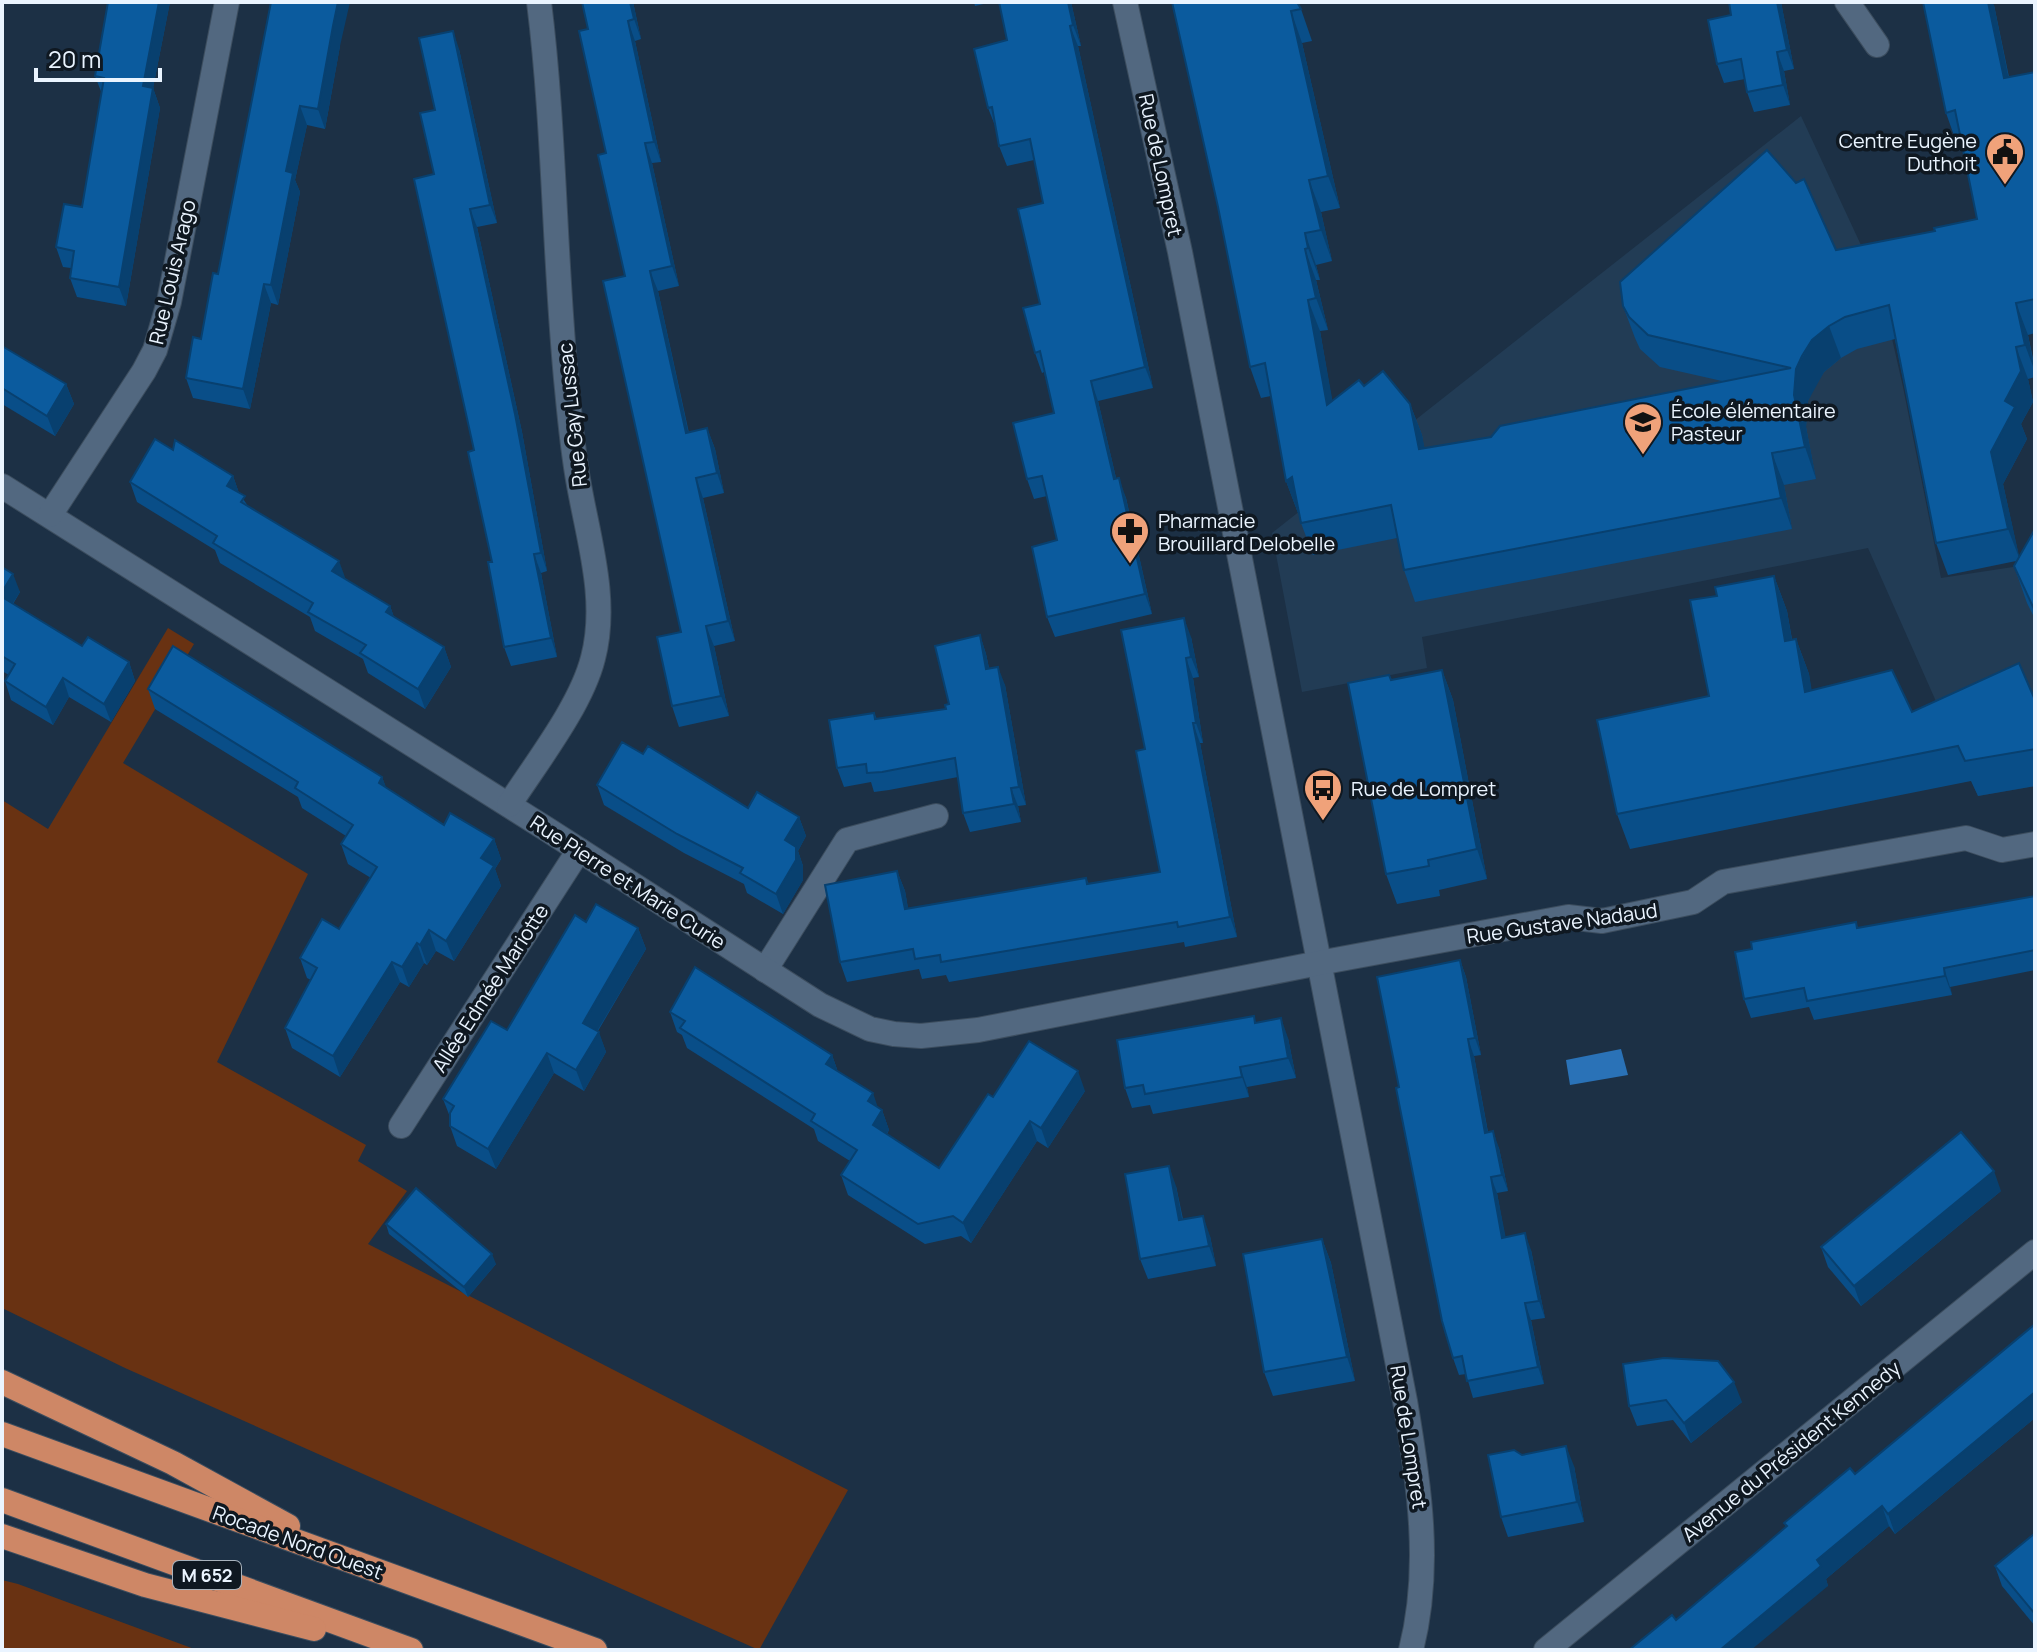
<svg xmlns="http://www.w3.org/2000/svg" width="2037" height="1652" font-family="Manrope,sans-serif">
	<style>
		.built { fill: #223c55 }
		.green { fill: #693212 }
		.water { fill: #2a72b7 }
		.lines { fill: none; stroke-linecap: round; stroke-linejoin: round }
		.service-casing { stroke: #3c4d5e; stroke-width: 26 }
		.minor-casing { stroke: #3c4d5e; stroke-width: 26 }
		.tertiary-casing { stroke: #3c4d5e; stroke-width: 26 }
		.trunk-casing { stroke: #3c4d5e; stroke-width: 26 }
		.service { stroke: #526880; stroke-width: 24 }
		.minor { stroke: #526880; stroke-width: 24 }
		.tertiary { stroke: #526880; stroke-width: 24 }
		.trunk { stroke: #ce8766; stroke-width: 24 }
		.wall { fill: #094e88 }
		.shaded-wall { fill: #08406f }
		.building { fill: #0b5b9e; stroke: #08406f; stroke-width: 2 }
		.labels { text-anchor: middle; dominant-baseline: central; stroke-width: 7; stroke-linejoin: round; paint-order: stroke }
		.shield { fill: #0f1821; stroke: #a8b2bc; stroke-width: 2 }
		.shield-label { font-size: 18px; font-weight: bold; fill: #eaf4ff }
		.poi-label { font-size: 20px; fill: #eaf4ff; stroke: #0f1821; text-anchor: start }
		.street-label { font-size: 20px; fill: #eaf4ff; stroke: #0f1821 }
	</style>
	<rect width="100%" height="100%" fill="#1c3045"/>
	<polygon class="built" points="1801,116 1880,286 1903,387 1941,578 2013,567 2035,553 2035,786 1978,796 1868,548 1422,637 1427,668 1302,692 1272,533"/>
	<g class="green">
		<polygon points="168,628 194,644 123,763 308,874 217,1062 366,1145 358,1161 407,1191 368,1244 848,1490 759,1650 125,1368 2,1308 2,800 48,829"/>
		<polygon points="2,1580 18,1584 197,1650 2,1650"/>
	</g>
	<polygon class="water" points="1621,1049 1628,1075 1570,1085 1566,1060"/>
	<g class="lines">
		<defs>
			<polyline id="service" points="765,970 847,840 936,816"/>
			<g id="minor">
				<path d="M1125 2 1180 252 1405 1401C1419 1483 1432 1568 1411 1650"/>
				<polyline points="1847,2 1877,45"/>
				<polyline points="2,486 548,830 820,1005 870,1029 894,1034 921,1036 978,1030 1319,963 1568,917 1602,921 1693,902 1723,882 1966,838 2002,850 2035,844"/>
				<polyline points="50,515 144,371 155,350 169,302 227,2"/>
				<path d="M509 805C536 763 581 706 593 658 608 601 589 541 579 485 573 453 570 421 567 389 554 260 555 130 539 2"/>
				<polyline points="401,1126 579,850"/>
			</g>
			<polyline id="tertiary" points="1546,1650 2035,1252"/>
			<g id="trunk">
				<polyline points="2,1382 173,1463 288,1526"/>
				<polyline points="2,1434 595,1650"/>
				<polyline points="2,1500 411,1650"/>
				<polyline points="2,1536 145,1585 314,1629"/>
			</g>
		</defs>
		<use href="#service" class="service-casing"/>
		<use href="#minor" class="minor-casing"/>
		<use href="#tertiary" class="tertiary-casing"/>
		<use href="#trunk" class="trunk-casing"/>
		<use href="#service" class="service"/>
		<use href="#minor" class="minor"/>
		<use href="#tertiary" class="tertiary"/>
		<use href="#trunk" class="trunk"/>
	</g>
	<g class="wall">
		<polygon points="108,2 170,2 153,88 160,108 126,306 77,297 70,278 71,268 63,267 56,247 82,207 102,94 95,76"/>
		<polygon points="271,2 340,46 325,129 307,125 295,180 300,192 278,305 271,303 250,409 193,398 186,378 201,339 218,274"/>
		<polygon points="582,2 633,2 641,39 635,41 661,162 652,163 679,286 658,291 689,433 707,428 715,449 724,493 703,498 735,641 714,646 729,716 679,727 672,706 681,632 606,153 588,29"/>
		<polygon points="974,2 992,2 975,6"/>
		<polygon points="1071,2 1081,46 1078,46 1153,388 1098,401 1116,478 1126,498 1152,614 1055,637 1047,617 1057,540 1047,496 1034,499 1027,479 1054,413 1044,372 1042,373 1035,353 1040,304 1043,203 1034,160 1007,166 999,146 996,128 988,108 1007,40"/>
		<polygon points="1172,2 1301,9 1312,41 1302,43 1340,208 1321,212 1332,261 1316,265 1320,280 1316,280 1328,330 1320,331 1332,401 1364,386 1410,404 1422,435 1424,448 1491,437 1722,381 1660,367 1640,349 1635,338 1623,306 1836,250 1935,231 1977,219 1962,143 1957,144 1946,113 1994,5 2009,77 2035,72 2035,333 2028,335 2035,368 2035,377 2028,379 2033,402 2021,424 2027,439 2003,484 2019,557 2035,529 2035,619 2027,603 2014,566 2016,561 1948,575 1936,543 1895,339 1857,349 1841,358 1824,372 1814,388 1808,401 1806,427 1816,479 1784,485 1792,529 1415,602 1404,570 1397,538 1313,555 1301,523 1299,512 1298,513 1286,481 1271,396 1261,398 1250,367 1218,207"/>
		<polygon points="1729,2 1781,2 1794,69 1784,71 1790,105 1754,112 1747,92 1745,79 1724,83 1717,64 1731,15"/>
		<polygon points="459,49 497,223 477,227 522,432 547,571 541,573 557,657 511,666 504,647 434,174 435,110"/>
		<polygon points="2,346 66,384 74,404 55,436 2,404"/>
		<polygon points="233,476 239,493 248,506 346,580 390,606 394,617 444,647 451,667 425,709 368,673 363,659 315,631 310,617 220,563 215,550 137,502 130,482"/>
		<polygon points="2,567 20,592 13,604 82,646 129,662 135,681 111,722 69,697 53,725 11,700 5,681 9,675 2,671"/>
		<polygon points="1774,576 1787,611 1792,639 1796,639 1809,674 1811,690 1912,712 2035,700 2035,786 1978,796 1971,781 1630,849 1617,814 1709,696"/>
		<polygon points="980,635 986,654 989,668 1005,685 1026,805 1018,806 1021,822 970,832 963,813 958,777 889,790 874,792 871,782 844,787 837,768 874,713 877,719 946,709"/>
		<polygon points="1191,637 1199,677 1193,678 1203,743 1200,743 1237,937 1185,947 1184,942 949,982 946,975 922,979 919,969 847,982 840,962 897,871 905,891 908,909 1086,878 1089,884 1160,872 1145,749"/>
		<polygon points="1442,670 1453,700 1487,879 1439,890 1440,896 1397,904 1386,874 1391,680"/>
		<polygon points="148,689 382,777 386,788 444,825 494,839 501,859 495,869 501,886 454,961 436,951 427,965 424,963 409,987 400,982 340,1077 292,1048 285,1028 311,980 307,978 300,958 339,929 371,878 348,864 341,844 346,836 302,808 298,797 155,709"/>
		<polygon points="643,754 748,808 799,817 806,836 798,851 803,866 803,880 783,914 747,893 744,884 684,853 604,805 597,785"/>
		<polygon points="2035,896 2035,970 1950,987 1952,995 1814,1020 1809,1007 1751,1018 1744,999 1752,949 1856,922 1858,928"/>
		<polygon points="586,922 638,928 646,949 598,1031 606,1052 584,1091 554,1073 496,1169 457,1146 450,1126 450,1117 443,1099 507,1030"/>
		<polygon points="1460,960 1466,977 1481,1055 1474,1056 1488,1132 1499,1148 1508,1191 1497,1193 1505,1237 1531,1250 1545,1318 1531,1320 1544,1384 1473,1398 1466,1374 1459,1375 1453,1358 1399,1087"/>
		<polygon points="670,1012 832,1055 838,1072 882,1110 889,1130 887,1134 939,1168 993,1097 1085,1091 1048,1148 1037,1141 971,1243 961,1236 925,1244 848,1195 841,1175 850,1161 818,1141 814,1129 687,1048 682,1035 677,1032"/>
		<polygon points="1257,1022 1288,1038 1296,1078 1247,1087 1249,1097 1153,1114 1150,1105 1132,1108 1125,1088"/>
		<polygon points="1176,1186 1183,1219 1210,1236 1216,1266 1148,1279 1140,1259"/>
		<polygon points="2001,1191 1861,1306 1828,1267 1821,1247"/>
		<polygon points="386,1224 496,1264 468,1297 389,1234"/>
		<polygon points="1322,1239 1331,1263 1355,1381 1273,1396 1264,1372"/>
		<polygon points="2035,1324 2035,1418 1895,1534 1889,1526 1826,1579 1828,1586 1676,1620 1786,1527 1784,1523 1855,1474"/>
		<polygon points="1623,1364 1742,1402 1691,1443 1673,1420 1637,1426 1629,1406"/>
		<polygon points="1574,1466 1584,1522 1508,1537 1501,1517"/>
		<polygon points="2035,1536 2035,1626 2002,1586 1995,1566"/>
	</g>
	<g class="shaded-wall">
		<polygon points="159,2 170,2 153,88 160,108 126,306 119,287 143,86"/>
		<polygon points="338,2 350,2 340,46 325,129 318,109 333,26"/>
		<polygon points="630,2 633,2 641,39 634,19"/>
		<polygon points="1068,2 1071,2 1081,46 1073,25"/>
		<polygon points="1777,2 1781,2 1794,69 1787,50"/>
		<polygon points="1988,2 1992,2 1994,5 2015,110 2004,78"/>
		<polygon points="1291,11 1302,43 1340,208 1328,176"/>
		<polygon points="628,21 635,41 661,162 654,142"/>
		<polygon points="1070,26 1078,46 1153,388 1145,367"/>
		<polygon points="453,31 459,49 497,223 490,205"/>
		<polygon points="1777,52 1784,71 1790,105 1783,85"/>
		<polygon points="300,106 307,125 295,180 300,192 278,305 271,285 286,171"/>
		<polygon points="645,143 652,163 679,286 672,266"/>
		<polygon points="1309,180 1321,212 1332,261 1321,230"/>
		<polygon points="470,209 477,227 522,432 547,571 541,553"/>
		<polygon points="1305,233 1316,265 1320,280 1308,248"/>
		<polygon points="1305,249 1316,280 1328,330 1316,298"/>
		<polygon points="650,271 658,291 693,454 686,433"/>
		<polygon points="264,284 271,303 250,409 243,389"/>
		<polygon points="1308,300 1320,331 1339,437 1327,405"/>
		<polygon points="2016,303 2028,335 2035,372 2025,345"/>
		<polygon points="1829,326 1841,358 1824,372 1808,401 1806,427 1816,479 1805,447 1794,395 1796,369 1812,340"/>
		<polygon points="2016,347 2028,379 2033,402 2021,424 2027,439 2003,484 2020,560 2008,529 1991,452 2005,401"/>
		<polygon points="1091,381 1098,401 1121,499 1114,479"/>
		<polygon points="66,384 74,404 55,436 47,416"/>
		<polygon points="1410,404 1422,435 1431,480 1419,449"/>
		<polygon points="707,428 715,449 724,493 717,473"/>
		<polygon points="1772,453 1784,485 1792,529 1781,498"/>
		<polygon points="233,476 240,496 227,486"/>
		<polygon points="1292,477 1304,509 1298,513 1286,481"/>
		<polygon points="696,478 703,498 735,641 728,621"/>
		<polygon points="1119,478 1126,498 1152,614 1145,594"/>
		<polygon points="534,554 541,573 557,657 551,638"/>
		<polygon points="339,561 346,580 332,571"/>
		<polygon points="13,574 20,592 6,614 2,602 2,592"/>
		<polygon points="1774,576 1787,611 1798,676 1785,641"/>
		<polygon points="390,606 397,626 386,612"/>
		<polygon points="1184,618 1191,637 1199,677 1191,657"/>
		<polygon points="706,626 714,646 729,716 721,696"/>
		<polygon points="980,635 986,654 993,687 986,669"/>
		<polygon points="1796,639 1809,674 1818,727 1805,692"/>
		<polygon points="444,647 451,667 425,709 418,689"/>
		<polygon points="1186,658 1193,678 1203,743 1196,723"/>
		<polygon points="129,662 135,681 111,722 104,704"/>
		<polygon points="998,667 1005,685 1026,805 1019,787"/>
		<polygon points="1442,670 1453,700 1487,879 1477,849"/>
		<polygon points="63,678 69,697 53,725 46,707"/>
		<polygon points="1193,723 1200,743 1237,937 1230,917"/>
		<polygon points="382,777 390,797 379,783"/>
		<polygon points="1011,788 1018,806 1021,822 1014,804"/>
		<polygon points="799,817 806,836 798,851 803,866 803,880 783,914 776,894 785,840"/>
		<polygon points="494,839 501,859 495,869 501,886 454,961 446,941 481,858"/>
		<polygon points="897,871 905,891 912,929 905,909"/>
		<polygon points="638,928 646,949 590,1043 583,1023"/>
		<polygon points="429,930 436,951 427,965 420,945"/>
		<polygon points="417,943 424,963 409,987 402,967"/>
		<polygon points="1460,960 1466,977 1481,1055 1475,1038"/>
		<polygon points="392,962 400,982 340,1077 333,1056"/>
		<polygon points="1944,968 1950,987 1952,995 1945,976"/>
		<polygon points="1281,1018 1288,1038 1296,1078 1288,1058"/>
		<polygon points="599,1032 606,1052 584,1091 576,1070"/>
		<polygon points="1468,1039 1474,1056 1491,1150 1485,1133"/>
		<polygon points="547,1053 554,1073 496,1169 488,1149"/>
		<polygon points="832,1055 839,1075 826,1064"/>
		<polygon points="1240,1067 1247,1087 1249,1097 1242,1077"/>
		<polygon points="1078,1071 1085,1091 1048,1148 1041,1128"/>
		<polygon points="873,1093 880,1114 868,1101"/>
		<polygon points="882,1110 889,1130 880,1145 873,1125"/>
		<polygon points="1030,1121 1037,1141 971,1243 963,1223"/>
		<polygon points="1493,1131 1499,1148 1508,1191 1502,1175"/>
		<polygon points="1169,1166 1176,1186 1186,1240 1179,1220"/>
		<polygon points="1994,1171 2001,1191 1861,1306 1854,1286"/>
		<polygon points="1491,1177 1497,1193 1509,1254 1502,1238"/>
		<polygon points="1203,1216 1210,1236 1216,1266 1209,1246"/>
		<polygon points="1525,1233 1531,1250 1545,1318 1539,1301"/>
		<polygon points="1322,1239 1331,1263 1355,1381 1347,1357"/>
		<polygon points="492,1254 496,1264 468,1297 464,1287"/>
		<polygon points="1525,1303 1531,1320 1544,1384 1538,1367"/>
		<polygon points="1734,1382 1742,1402 1691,1443 1684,1423"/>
		<polygon points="2035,1392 2035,1418 1895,1534 1888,1514"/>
		<polygon points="1566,1446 1574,1466 1584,1522 1577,1502"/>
		<polygon points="1882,1506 1889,1526 1826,1579 1828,1586 1751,1650 1720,1650 1817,1560"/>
	</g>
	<g class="building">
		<polygon points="108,2 159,2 143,86 153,88 119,287 70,278 74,251 56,247 64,204 82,207 104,78 95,76"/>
		<polygon points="271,2 338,2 333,26 318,109 300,106 286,171 293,173 271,285 264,284 243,389 186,378 193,337 201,339 213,273 218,274"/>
		<polygon points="582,2 630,2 634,19 628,21 654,142 645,143 672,266 650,271 686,433 707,428 717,473 696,478 728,621 706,626 721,696 672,706 657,637 681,632 603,281 625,276 598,155 606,153 579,31 588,29"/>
		<polygon points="999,2 1068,2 1073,25 1070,26 1145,367 1091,381 1114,479 1119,478 1145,594 1047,617 1032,547 1057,540 1042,476 1027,479 1013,423 1054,413 1040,351 1035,353 1023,308 1040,304 1018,209 1043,203 1030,139 999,146 992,107 988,108 974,49 1007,40"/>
		<polygon points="1172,2 1297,2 1301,9 1291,11 1328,176 1309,180 1321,230 1305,233 1308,248 1305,249 1316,298 1308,300 1327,405 1359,380 1364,386 1383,371 1410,404 1419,449 1491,437 1500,426 1791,368 1648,335 1629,317 1623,306 1620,282 1767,150 1796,183 1804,179 1836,250 1935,231 1934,228 1977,219 1955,110 1946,113 1923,2 1988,2 2004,78 2035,72 2035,254 2034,254 2035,299 2016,303 2025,345 2016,347 2021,371 2005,401 2015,407 1991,452 2008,529 1936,543 1889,305 1845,317 1829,326 1812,340 1802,356 1796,369 1794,395 1805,447 1772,453 1781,498 1404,570 1391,505 1301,523 1292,477 1286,481 1265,363 1250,367 1218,207"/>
		<polygon points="1729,2 1777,2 1787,50 1777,52 1783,85 1747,92 1741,59 1717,64 1708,20 1731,15"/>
		<polygon points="453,31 490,205 470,209 515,414 541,553 534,554 551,638 504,647 488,562 492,562 468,452 474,450 414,179 434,174 420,113 435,110 419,38"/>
		<polygon points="2,346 66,384 47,416 2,388"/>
		<polygon points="155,439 173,450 175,440 233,476 227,486 245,496 241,502 339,561 332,571 390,606 386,612 444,647 418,689 360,653 366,645 308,612 313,603 213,543 217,536 130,482"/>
		<polygon points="2035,529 2035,607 2034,609 2014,566"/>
		<polygon points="2,567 13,574 2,592"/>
		<polygon points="1774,576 1785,641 1796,639 1805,692 1892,670 1912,712 2019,663 2035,700 2035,749 1965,761 1958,746 1617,814 1597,720 1709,696 1690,600 1717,596 1715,587"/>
		<polygon points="2,597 82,646 88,637 129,662 104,704 63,678 46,707 5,681 15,664 2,656"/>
		<polygon points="1184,618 1191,657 1186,658 1196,723 1193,723 1230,917 1178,927 1177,922 941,962 940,955 915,959 913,949 840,962 825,885 897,871 905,909 1086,878 1087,884 1160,872 1136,751 1145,749 1121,630"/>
		<polygon points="980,635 986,669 998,667 1019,787 1011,788 1014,804 963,813 955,758 882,772 867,773 866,764 837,768 829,720 874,713 875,719 946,709 945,705 949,704 935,646"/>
		<polygon points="173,646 382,777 379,783 444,825 450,813 494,839 481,858 494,866 446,941 429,930 420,945 417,943 402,967 392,962 333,1056 285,1028 317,968 300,958 322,919 339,929 377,867 341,844 353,825 295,788 298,782 148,689"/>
		<polygon points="1442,670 1477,849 1428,860 1429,866 1386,874 1348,683 1389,675 1391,680"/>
		<polygon points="622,742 643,754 648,746 748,808 757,792 799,817 785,840 796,847 796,860 776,894 740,873 743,868 677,834 597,785"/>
		<polygon points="2035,896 2035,950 1944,968 1945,976 1807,1001 1804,988 1744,999 1735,952 1752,949 1751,942 1856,922 1857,928"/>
		<polygon points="596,904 638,928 583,1023 599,1032 576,1070 547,1053 488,1149 450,1126 450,1113 454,1106 443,1099 491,1021 507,1030 575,915 586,922"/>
		<polygon points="1460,960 1475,1038 1468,1039 1485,1133 1493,1131 1502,1175 1491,1177 1502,1238 1525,1233 1539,1301 1525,1303 1538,1367 1467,1381 1462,1356 1453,1358 1442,1321 1396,1088 1399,1087 1377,977"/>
		<polygon points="695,967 832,1055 826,1064 873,1093 868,1101 882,1110 873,1125 939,1168 988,1094 993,1097 1029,1041 1078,1071 1041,1128 1030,1121 963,1223 953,1216 918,1224 841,1175 857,1150 811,1121 815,1114 680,1028 685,1021 670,1012"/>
		<polygon points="1254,1016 1255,1023 1281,1018 1288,1058 1240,1067 1242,1077 1145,1094 1143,1085 1125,1088 1117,1040"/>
		<polygon points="1961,1132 1994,1171 1854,1286 1821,1247"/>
		<polygon points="1169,1166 1179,1220 1203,1216 1209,1246 1140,1259 1125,1174"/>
		<polygon points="416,1188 492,1254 464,1287 386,1224"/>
		<polygon points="1322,1239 1347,1357 1264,1372 1243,1254"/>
		<polygon points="2035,1324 2035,1392 1888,1514 1882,1506 1817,1560 1821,1566 1720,1650 1629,1650 1672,1615 1676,1620 1752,1556 1787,1526 1784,1523 1850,1468 1855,1474"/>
		<polygon points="1664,1358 1718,1361 1734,1382 1684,1423 1666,1400 1629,1406 1623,1364"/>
		<polygon points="1566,1446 1577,1502 1501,1517 1488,1455 1514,1450 1522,1455"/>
		<polygon points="2034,1534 2035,1536 2035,1614 1995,1566"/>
	</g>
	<defs>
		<symbol id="civic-pin" viewBox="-11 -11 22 30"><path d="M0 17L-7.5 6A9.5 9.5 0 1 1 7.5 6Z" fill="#f0a27a" stroke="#0f1821"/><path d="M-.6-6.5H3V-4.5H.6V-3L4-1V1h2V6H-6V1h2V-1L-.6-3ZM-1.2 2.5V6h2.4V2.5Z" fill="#111"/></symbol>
		<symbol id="school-pin" viewBox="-11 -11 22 30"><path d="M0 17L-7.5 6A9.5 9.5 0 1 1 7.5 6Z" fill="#f0a27a" stroke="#0f1821"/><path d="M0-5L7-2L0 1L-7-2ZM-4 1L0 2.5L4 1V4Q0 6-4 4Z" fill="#111"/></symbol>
		<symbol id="pharmacy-pin" viewBox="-11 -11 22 30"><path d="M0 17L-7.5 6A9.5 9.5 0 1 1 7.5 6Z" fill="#f0a27a" stroke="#0f1821"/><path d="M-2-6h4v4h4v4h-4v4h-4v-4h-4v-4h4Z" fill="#111"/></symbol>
		<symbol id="bus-pin" viewBox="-11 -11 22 30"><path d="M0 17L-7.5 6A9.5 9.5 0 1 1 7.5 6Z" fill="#f0a27a" stroke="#0f1821"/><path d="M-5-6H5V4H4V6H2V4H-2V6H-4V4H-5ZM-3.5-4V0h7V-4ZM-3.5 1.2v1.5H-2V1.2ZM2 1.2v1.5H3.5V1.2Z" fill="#111"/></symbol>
	</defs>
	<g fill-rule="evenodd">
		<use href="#civic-pin" x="1983" y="130" width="44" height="60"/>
		<use href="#school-pin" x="1621" y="400" width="44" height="60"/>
		<use href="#pharmacy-pin" x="1108" y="509" width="44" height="60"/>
		<use href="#bus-pin" x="1301" y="766" width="44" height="60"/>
	</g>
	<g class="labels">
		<rect class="shield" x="173" y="1561" width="68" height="28" rx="6"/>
		<g class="shield-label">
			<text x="207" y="1575">M 652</text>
		</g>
		<g class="poi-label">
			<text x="1977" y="140" text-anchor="end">Centre Eugène<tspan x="1977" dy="23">Duthoit</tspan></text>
			<text x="1671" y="410">École élémentaire<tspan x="1671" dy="23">Pasteur</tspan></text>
			<text x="1158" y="520">Pharmacie<tspan x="1158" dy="23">Brouillard Delobelle</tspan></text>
			<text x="1351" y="788">Rue de Lompret</text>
		</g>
		<g class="street-label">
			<text transform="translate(1161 165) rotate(78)">Rue de Lompret</text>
			<text transform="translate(172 272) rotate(-77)">Rue Louis Arago</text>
			<text transform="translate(572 415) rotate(-96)">Rue Gay Lussac</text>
			<text transform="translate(628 882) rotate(33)">Rue Pierre et Marie Curie</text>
			<text transform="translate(1562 923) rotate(-8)">Rue Gustave Nadaud</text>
			<text transform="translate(490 988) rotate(-57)">Allée Edmée Mariotte</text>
			<text transform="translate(1409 1437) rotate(81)">Rue de Lompret</text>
			<text transform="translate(1791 1451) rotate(-39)">Avenue du Président Kennedy</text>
			<text transform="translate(298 1542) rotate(20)">Rocade Nord Ouest</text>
		</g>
	</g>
	<rect width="2037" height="1652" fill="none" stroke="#eaf4ff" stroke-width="8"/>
	<path d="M36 68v12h124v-12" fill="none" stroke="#eaf4ff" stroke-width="4"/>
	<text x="48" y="68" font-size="24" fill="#eaf4ff" stroke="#0f1821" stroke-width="6" paint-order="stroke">20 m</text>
</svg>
